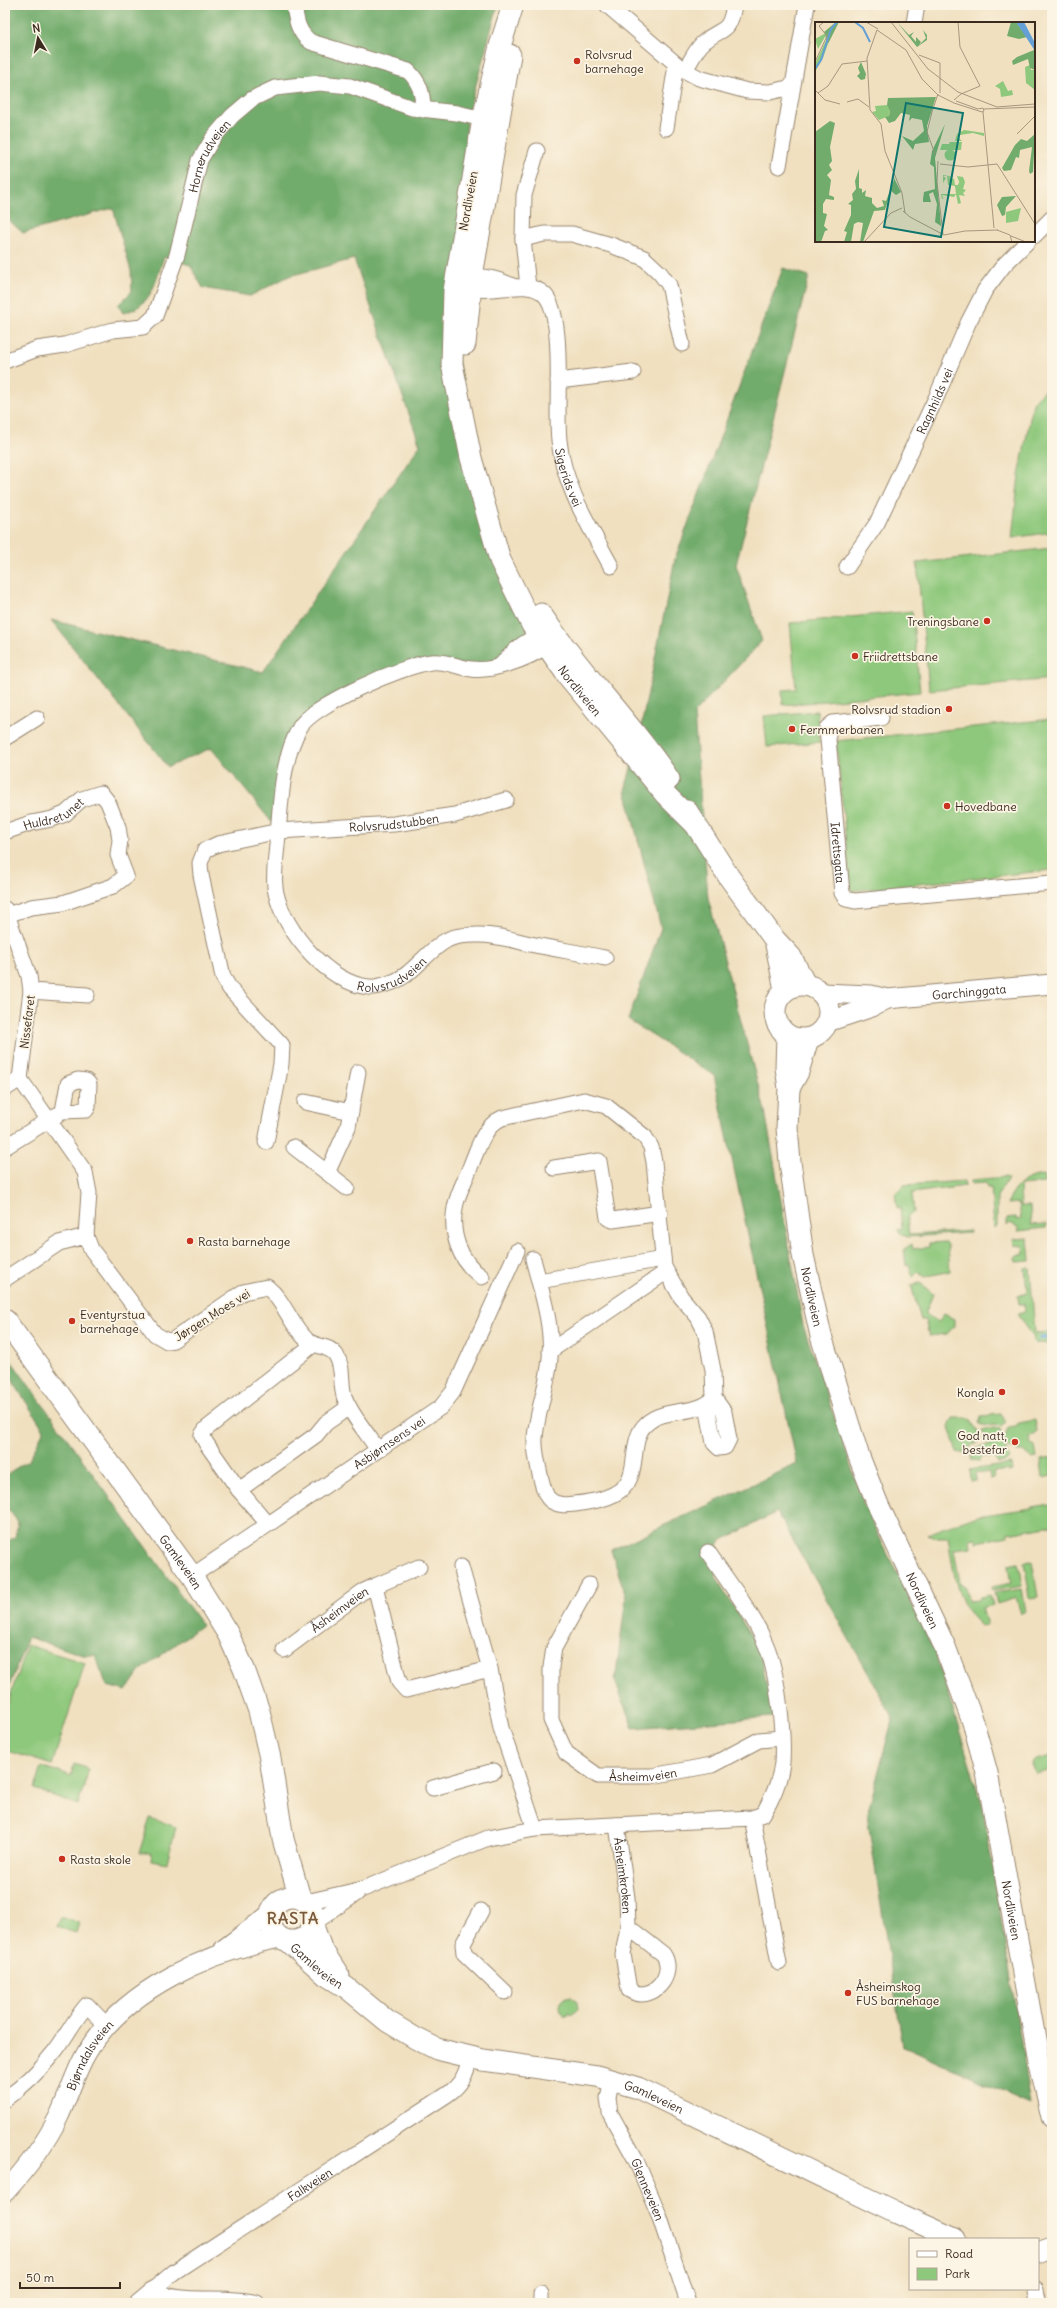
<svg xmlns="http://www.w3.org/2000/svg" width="1057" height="2308" font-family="Delius,sans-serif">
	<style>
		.green { fill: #8ec87c; stroke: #64794d }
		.forest { fill: #72ac6c; stroke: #566b45 }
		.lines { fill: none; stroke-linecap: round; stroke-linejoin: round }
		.stream { stroke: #64a0d5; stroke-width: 4 }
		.minor-casing { stroke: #96856f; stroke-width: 17 }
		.tertiary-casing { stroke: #96856f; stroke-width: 21 }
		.secondary-casing { stroke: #96856f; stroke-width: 23 }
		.minor { stroke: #fff; stroke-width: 15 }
		.tertiary { stroke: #fff; stroke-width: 19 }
		.secondary { stroke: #fff; stroke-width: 21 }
		.poi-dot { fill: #c8321e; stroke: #fcf5e5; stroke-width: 1.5 }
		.labels { text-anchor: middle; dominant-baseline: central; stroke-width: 3.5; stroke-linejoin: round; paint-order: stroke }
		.poi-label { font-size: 12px; fill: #3b2a1e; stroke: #fcf5e5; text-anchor: start }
		.street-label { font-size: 12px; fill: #3b2a1e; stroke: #fcf5e5 }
		.district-label { font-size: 16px; font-weight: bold; letter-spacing: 1px; fill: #7a5a3d; stroke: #fcf5e5 }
		.inset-river { fill: none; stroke: #64a0d5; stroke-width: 2 }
		.inset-road { fill: none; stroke: #a8977f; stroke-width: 1 }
		.view { fill: #0f766e; fill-opacity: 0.15; stroke: #0f766e; stroke-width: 2 }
		.inset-edge { fill: none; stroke: #3b2a1e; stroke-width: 2 }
	</style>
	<rect width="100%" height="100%" fill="#fcf5e5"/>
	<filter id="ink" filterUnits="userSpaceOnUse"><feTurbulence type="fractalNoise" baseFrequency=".025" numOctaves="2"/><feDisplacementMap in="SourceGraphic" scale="8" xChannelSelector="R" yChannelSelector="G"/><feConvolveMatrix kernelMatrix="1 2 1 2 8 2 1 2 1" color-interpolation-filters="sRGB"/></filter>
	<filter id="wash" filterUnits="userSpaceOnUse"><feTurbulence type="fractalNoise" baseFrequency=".012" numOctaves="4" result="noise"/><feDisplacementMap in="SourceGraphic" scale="16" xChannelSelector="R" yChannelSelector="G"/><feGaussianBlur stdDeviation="0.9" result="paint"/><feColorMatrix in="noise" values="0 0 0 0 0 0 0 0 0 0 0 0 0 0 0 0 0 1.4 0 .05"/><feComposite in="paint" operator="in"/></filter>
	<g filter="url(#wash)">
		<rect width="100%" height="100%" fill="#f0e0c0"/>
		<g class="green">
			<polygon points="1052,381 1052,532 1012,538 1019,475 1033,403"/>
			<polygon points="1052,548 1052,679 929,690 917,563"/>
			<polygon points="912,611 920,692 783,705 782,690 796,689 790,623"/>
			<polygon points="817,711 820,742 767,747 764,716"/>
			<polygon points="1052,719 1052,870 851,891 836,741"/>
			<path d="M1043 1175 1045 1183 1020 1185 1021 1206H1030L1031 1225 1047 1224 1046 1228 1018 1231 1019 1228 1010 1223 1007 1226V1218L1016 1217 1017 1220 1021 1219 1019 1203 1008 1204C1014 1185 1024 1178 1043 1175Z"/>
			<polygon points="1005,1177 1008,1178 997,1197 997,1226 994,1228 991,1188 987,1188 986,1183 971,1184 971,1180"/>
			<polygon points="964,1181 965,1186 912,1193 914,1212 907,1217 909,1235 970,1231 970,1233 907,1237 899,1232 898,1229 902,1229 900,1208 897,1208 895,1195 904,1185"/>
			<polygon points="1028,1238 1030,1261 1016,1262 1015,1257 1024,1254 1023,1246 1014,1245 1013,1239"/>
			<polygon points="946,1242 948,1245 950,1271 924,1277 918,1272 913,1277 909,1265 906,1266 904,1249 912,1244 913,1249 929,1247 929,1243"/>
			<polygon points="1030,1267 1035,1333 1052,1332 1052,1344 1035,1343 1032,1340 1034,1338 1018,1314 1025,1312 1024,1304 1019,1304 1018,1296 1027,1293 1025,1268"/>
			<polygon points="920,1283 933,1294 925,1314 939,1322 944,1314 954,1319 954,1326 947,1334 929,1336 925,1320 921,1320 911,1285"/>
			<path d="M1001 1414 1005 1422 1001 1426C993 1424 987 1427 979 1424L981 1416Z"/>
			<path d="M953 1418H971C973 1427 979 1431 981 1440L971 1446 966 1454 957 1452 949 1427Z"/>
			<polygon points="1035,1420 1037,1431 1029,1437 1031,1445 1035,1447 1037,1457 1032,1458 1024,1451 1018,1451 1014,1448 1008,1448 1004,1438 1008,1428 1016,1427 1019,1423"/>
			<polygon points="994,1428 1000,1429 1001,1434 998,1440 987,1440 982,1431"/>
			<polygon points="999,1442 1004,1445 1009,1458 1006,1462 998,1463 994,1456 982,1457 980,1461 971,1460 975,1448"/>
			<polygon points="1052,1458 1052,1476 1043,1478 1041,1460"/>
			<polygon points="1011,1464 1012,1471 1008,1472 1007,1470 993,1472 994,1478 990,1479 989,1472 976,1474 976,1481 971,1481 970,1470"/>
			<path d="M1052 1505V1525L1008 1533V1536L977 1542 976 1538 970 1539 971 1547 954 1549 960 1583 966 1587 968 1601 979 1600 980 1597 990 1595 993 1605 982 1608 987 1625 981 1626C955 1603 954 1571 948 1538H938L927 1534 977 1516Z"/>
			<polygon points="1032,1561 1038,1597 1030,1598 1024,1562"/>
			<polygon points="1018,1563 1022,1586 993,1591 992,1587 1011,1583 1008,1565"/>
			<polygon points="1022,1589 1026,1612 1021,1614 1016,1598 997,1604 994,1593"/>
			<polygon points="27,1645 85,1663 52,1765 5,1750 5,1712"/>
			<polygon points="1052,1756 1052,1770 1036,1774 1032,1764 1033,1761"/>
			<polygon points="74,1764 89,1769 78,1805 35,1789 40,1769 43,1767 71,1776"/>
			<polygon points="150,1818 176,1827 167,1863 151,1860 152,1853 139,1853"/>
			<polygon points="61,1917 79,1923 76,1933 57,1927"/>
			<path d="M571 1996 577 2001 578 2009 571 2014 568 2012 567 2015H564C558 2010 557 2003 563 1998Z"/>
		</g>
		<g class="forest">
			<path d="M5 5H498L467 117 463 285 457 356 498 548 548 638 494 667 430 662 309 715 294 741 279 831 211 748 168 767 51 620 263 672 420 445 354 259 289 276 250 296 203 288 190 265 164 257C155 282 153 306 123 313L118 305 132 291 131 271 113 208 23 233 5 217Z"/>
			<polygon points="783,268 809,276 736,565 762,641 694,713 708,898 765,1111 803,1325 865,1507 935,1652 983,1807 1031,2104 903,2047 867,1815 893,1717 777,1512 719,1542 716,1577 760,1652 773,1717 633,1728 615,1681 626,1597 611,1550 797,1464 714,1075 628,1020 661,928 625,790 638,742 675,559"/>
			<polygon points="7,1355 202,1625 140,1671 126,1691 107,1686 95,1655 83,1655 28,1637 5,1697 5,1543 15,1537 18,1522 6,1506 5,1478 10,1472 29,1460 44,1430 5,1369"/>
		</g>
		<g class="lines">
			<polyline class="stream" points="1040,1338 1052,1338"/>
		</g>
	</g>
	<g filter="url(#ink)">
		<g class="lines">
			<defs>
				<g id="minor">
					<path d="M294 5C296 20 298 33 311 42L408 71C420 82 423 94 423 110"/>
					<polyline points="607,5 682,69 699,78 747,91 770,92 792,87"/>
					<polyline points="914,23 917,5"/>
					<path d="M684 71C691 62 696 48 704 42 722 26 729 36 734 5"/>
					<polyline points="666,128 676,65"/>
					<polyline points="779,166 807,5"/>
					<polyline points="1034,236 1052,218"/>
					<polyline points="523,239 544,234 572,234 611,245 644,258 660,273 669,285 682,344"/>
					<path d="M463 278C482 274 498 279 515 287"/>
					<path id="s1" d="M462 284C486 299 524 276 544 294 566 315 555 408 559 440 563 485 590 527 611 566"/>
					<polyline points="528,287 523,239 524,195 537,151"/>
					<path id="s2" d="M5 361 37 349 65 345 113 330 143 327 155 316 177 255 200 160 213 138 232 116 252 99 275 88 319 83 350 86 412 108 457 113 492 121"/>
					<polyline points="558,381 633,372"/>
					<path id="s3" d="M847 567 877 523 936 398 968 323 985 290 1004 265 1028 241"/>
					<path id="s4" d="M551 636C549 640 547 644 544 647 529 659 490 672 472 669 458 668 446 660 431 662 405 665 313 704 300 727 279 764 281 813 276 855 275 867 273 881 276 893 284 931 329 984 369 987 375 988 384 985 390 983 413 976 426 951 447 940 454 936 468 935 476 935 494 934 513 940 530 944 555 949 580 953 605 958"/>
					<path d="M502 664C514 650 528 637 548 633"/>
					<path id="s5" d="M881 718 833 723 827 728 842 893 846 899 855 901 1052 883"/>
					<polyline points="5,738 37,718"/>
					<path id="s6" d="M5 832 31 823 52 819 65 814 82 799 101 793 108 802 118 827 120 840 118 855 126 876 113 886 63 903 31 907 7 915"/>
					<polyline points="5,909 29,976 31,991 20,1079 5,1089"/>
					<polyline points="31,991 87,995"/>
					<polyline points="20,1079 85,1172 89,1193 86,1236"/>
					<polygon points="78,1080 86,1081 89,1084 88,1107 86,1110 63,1111 68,1084"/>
					<polyline points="305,1102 351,1112"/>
					<path id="s7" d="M266 1142 281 1064 282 1045 230 989 223 977 201 875 200 863 205 850 218 844 279 831 394 824 455 815 506 800"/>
					<polyline points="5,1147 57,1115"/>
					<polyline points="294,1147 347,1188"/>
					<polyline points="554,1168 599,1161 608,1218 613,1220 660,1213"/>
					<polyline points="328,1171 348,1127 358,1072"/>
					<path d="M482 1277C460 1262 450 1234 455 1208 457 1194 466 1179 471 1165 478 1148 484 1126 502 1118L584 1100 606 1106 645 1137 651 1147 654 1162 664 1267 681 1297 698 1317 705 1331 713 1370 714 1398C697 1417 665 1406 646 1424 629 1439 640 1472 623 1488 611 1499 591 1502 575 1504 566 1505 556 1506 549 1499 542 1492 534 1449 535 1438 537 1411 548 1385 550 1358 553 1325 541 1290 533 1259"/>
					<path d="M5 1279 59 1243 86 1236 91 1249 155 1334 167 1341 173 1340 243 1292 267 1287C285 1301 290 1325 307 1340 316 1348 328 1344 336 1355 344 1368 340 1382 344 1396 350 1414 368 1434 378 1450"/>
					<polyline points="539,1281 663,1259"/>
					<polyline points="550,1351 666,1272"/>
					<polyline points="707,1406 714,1443 719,1448 725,1447 729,1439 724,1412 714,1398"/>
					<polyline points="239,1490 316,1435 326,1423 349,1407"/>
					<polyline points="268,1524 239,1490 206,1443 202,1435 206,1429 314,1344"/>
					<polyline points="461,1567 490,1669 501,1728 535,1829"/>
					<path id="s8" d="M192 1576 441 1407 453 1392 517 1251"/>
					<path id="s9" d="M589 1585 554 1648 551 1667V1720L566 1753 598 1776H652L712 1765 759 1740 781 1738"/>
					<polyline points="375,1586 419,1567"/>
					<path id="s10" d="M284 1650 362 1592 375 1586 399 1682 406 1690 490 1669"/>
					<polyline points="433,1788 494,1771"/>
					<polyline points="752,1818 779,1963"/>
					<path id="s11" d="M617 1825 627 1898 628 1927"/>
					<path d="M306 1902 363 1889 488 1838 535 1829 752 1818 763 1814C772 1799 780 1781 782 1763 784 1733 778 1673 766 1645 752 1611 728 1582 708 1552"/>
					<polyline points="481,1911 463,1944 464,1953 505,1992"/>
					<polyline points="314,1923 357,1893"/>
					<path d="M628 1927 663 1954C677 1973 653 2005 629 1990L623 1954Z"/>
					<path id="s12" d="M612 2079 608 2098 610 2113 635 2158 659 2215 688 2303"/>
					<path d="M5 2099C24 2086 41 2069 55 2051 66 2037 74 2020 87 2005L107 2026"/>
					<path d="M152 2289C179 2306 224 2294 257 2303"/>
					<polyline points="1036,2289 1039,2303"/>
					<polyline points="541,2294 541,2303"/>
					<path id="s13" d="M137 2303 174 2272 448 2094C462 2084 466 2074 470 2058"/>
				</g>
				<g id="tertiary">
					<path id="s14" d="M822 993 871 995 887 999 1052 984"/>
					<polyline points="827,1022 872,1007 887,999"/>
					<polyline points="224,1949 269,1915"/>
					<path id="s15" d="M5 2192C26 2169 45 2145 59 2116 69 2095 75 2072 87 2052 126 1988 209 1952 280 1938"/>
				</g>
				<g id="secondary">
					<path id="s16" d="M513 5 500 46 483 119 454 291 452 364 471 458 500 560 532 625 568 676 665 794 694 823"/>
					<polyline points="465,344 472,276 510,55"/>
					<path d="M541 614C579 672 630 721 669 779"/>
					<polyline points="687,811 729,877 775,940 791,957 805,984"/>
					<polyline points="775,940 785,990"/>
					<circle cx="802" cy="1012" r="27"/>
					<path id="s17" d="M787 1035 786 1068 789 1088 787 1128 790 1162 803 1255 821 1336 858 1454 878 1505 945 1647 973 1722 987 1773 1039 2061 1052 2117"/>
					<polyline points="789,1088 798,1072 808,1039"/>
					<path id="s18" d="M5 1320 192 1576 228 1634 244 1669 259 1711 270 1758 283 1839 300 1898"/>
					<circle cx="292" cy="1919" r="22"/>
					<polyline points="313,1926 321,1948 339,1976"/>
					<path id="s19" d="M288 1941 326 1975 347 1988 387 2021 415 2038 437 2049 483 2060 597 2076 638 2088 895 2212 955 2239"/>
					<polyline points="1038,2253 1052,2248"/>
				</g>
			</defs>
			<use href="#minor" class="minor-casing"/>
			<use href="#tertiary" class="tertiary-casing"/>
			<use href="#secondary" class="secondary-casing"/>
			<use href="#minor" class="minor"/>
			<use href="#tertiary" class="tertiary"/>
			<use href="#secondary" class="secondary"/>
		</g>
	</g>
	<g class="poi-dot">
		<circle cx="577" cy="61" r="4"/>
		<circle cx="987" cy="621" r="4"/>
		<circle cx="855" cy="656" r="4"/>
		<circle cx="949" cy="709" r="4"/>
		<circle cx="792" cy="729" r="4"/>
		<circle cx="947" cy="806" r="4"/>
		<circle cx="190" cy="1241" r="4"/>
		<circle cx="72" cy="1321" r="4"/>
		<circle cx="1002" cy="1392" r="4"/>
		<circle cx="1015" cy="1442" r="4"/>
		<circle cx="62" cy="1859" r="4"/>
		<circle cx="848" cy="1993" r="4"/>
	</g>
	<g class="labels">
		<g class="poi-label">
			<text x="585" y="54">Rolvsrud<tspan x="585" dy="14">barnehage</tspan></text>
			<text x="979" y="621" text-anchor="end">Treningsbane</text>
			<text x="863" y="656">Friidrettsbane</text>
			<text x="941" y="709" text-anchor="end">Rolvsrud stadion</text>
			<text x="800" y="729">Fermmerbanen</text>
			<text x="955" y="806">Hovedbane</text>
			<text x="198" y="1241">Rasta barnehage</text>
			<text x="80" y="1314">Eventyrstua<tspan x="80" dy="14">barnehage</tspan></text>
			<text x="994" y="1392" text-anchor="end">Kongla</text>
			<text x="1007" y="1435" text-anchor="end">God natt,<tspan x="1007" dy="14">bestefar</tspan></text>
			<text x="70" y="1859">Rasta skole</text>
			<text x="856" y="1986">Åsheimskog<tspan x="856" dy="14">FUS barnehage</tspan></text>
		</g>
		<g class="street-label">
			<text stroke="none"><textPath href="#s2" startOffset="329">Hornerudveien</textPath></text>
			<text transform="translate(468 201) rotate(-80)">Nordliveien</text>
			<text stroke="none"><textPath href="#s3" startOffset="188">Ragnhilds vei</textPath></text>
			<text stroke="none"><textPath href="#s1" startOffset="272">Sigerids vei</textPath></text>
			<text stroke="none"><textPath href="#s16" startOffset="721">Nordliveien</textPath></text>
			<text stroke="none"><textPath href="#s6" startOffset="52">Huldretunet</textPath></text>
			<text stroke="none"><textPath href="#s7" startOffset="511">Rolvsrudstubben</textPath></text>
			<text stroke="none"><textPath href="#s5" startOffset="181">Idrettsgata</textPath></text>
			<text stroke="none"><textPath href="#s4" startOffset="614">Rolvsrudveien</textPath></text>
			<text stroke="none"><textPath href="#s14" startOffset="148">Garchinggata</textPath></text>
			<text transform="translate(27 1022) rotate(-83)">Nissefaret</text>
			<text stroke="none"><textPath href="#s17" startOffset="264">Nordliveien</textPath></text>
			<text transform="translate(212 1315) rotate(-32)">Jørgen Moes vei</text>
			<text stroke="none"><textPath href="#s8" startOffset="238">Asbjørnsens vei</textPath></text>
			<text stroke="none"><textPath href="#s18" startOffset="299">Gamleveien</textPath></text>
			<text stroke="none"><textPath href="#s17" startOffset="588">Nordliveien</textPath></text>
			<text stroke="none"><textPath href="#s10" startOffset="69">Åsheimveien</textPath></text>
			<text stroke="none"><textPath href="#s9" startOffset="265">Åsheimveien</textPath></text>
			<text stroke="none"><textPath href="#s11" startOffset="51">Åsheimkroken</textPath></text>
			<text stroke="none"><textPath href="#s17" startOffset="912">Nordliveien</textPath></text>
			<text stroke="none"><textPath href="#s19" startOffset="38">Gamleveien</textPath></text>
			<text stroke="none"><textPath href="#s15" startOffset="162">Bjørndalsveien</textPath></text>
			<text stroke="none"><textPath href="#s19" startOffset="408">Gamleveien</textPath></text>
			<text stroke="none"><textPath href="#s13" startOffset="210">Falkveien</textPath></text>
			<text stroke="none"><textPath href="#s12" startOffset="120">Glenneveien</textPath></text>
		</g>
		<g class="district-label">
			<text x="293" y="1918">RASTA</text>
		</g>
	</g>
	<g transform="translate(815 22)">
		<rect width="220" height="220" fill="#f0e0c0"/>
		<path d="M9 12 11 13 3 27 0 17ZM12 16 13 22 8 36 0 50V42ZM215 43 216 48H220V68L211 61 210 45ZM188 59 193 69 197 68 198 73 186 75 185 67 180 64ZM72 83 75 88 74 94 64 98 57 90 61 89 60 84ZM149 108 169 111V114L158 111 145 113 144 116 147 119H140L142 112ZM135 120H147L146 128H125L127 122H134ZM129.5 133a5.5 5.5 0 1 1 11 0a5.5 5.5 0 1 1-11 0ZM128 153 134 154 133 156H134L133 155 135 154H139L134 155 139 157 140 163H143L144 160 145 162 142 154 148 155 150 160 148 167 151 168 148 171 150 174 144 173 146 181 143 182 141 172 139 175 127 173 128 176 131 175 127 177 126 172H141L140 164 133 163 132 154H128L131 156 128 161ZM206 186 203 199 191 201V190Z" fill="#8ec87c"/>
		<path d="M21 0H24L13 22 9 10ZM82 0 94 13 99 10 96 14 101 20V15L106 20 104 23 111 16 108 8 112 13V18L102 25ZM196 0H201L212 15 204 17 192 14ZM219 28 220 48 215 46 213 37 198 43 197 39 202 35ZM46 40 51 52 50 57 46 58 42 54 45 51 43 46ZM121 75 112 104 114 120 100 122 98 128 87 114 98 119 109 109 107 98 97 96 94 99 95 93 86 91 80 99 74 101 70 95 74 94 75 89 72 83 73 76ZM15 99 20 101 15 125 17 139 14 143 17 148 12 153 16 158 14 173 19 175V178L11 177 8 182V191L12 192 9 204 13 208 10 209 6 220H0V110ZM130 102 120 136 126 204 120 200 122 182 118 170 114 172 116 180H108V177L109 170 120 167 119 145 115 142 117 129ZM220 112 218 150 215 152 214 149 217 125 205 128 204 136 201 135 196 148 189 149 187 146 200 123 206 117 212 119ZM44 147V166L47 167V171L51 168 50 174 57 176V181L62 186 69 184 67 178 71 179 79 158 78 154 86 170 81 173 76 169 70 188 59 189 48 220H45L48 201 43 200 39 202 36 220H29L32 210 29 209 36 193V183L33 182 38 178 37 172 41 167 40 159ZM201 174 191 185 190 193 187 194 182 183 187 175Z" fill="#72ac6c"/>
		<path d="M201 0H209L220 21V29Z" fill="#64a0d5"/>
		<path class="inset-river" d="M40 0 48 6 55 20M0 47 6 38 16 7 22 0"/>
		<path class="inset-road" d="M51 0 63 7M76 0 113 47 143 70 182 85 220 82M62 8 52 36 55 88 66 102 70 129 87 171 90 191M62 8 91 28 107 57 123 73 139 81 167 90 169 89 168 86 163 87 141 79M104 33 125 41V71M0 40 12 14 4 4 9 0M0 68 10 78 25 82M3 71 13 64 27 42 52 39M139 78 146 72 165 64 145 25 143 0M32 80 43 77 54 85M118 86 112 110 120 132M118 87 123 72M169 87 220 85M168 90 179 206M202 112 220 94M123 139 122 160 128 212M125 142 153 145 182 142 220 202M88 189 95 195 129 213 150 209 183 208M182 208 195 213 197 220M196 214 211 220M49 220 76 191 87 186"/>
		<path class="view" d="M91 81 148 91 126 215 69 205Z"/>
		<rect width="220" height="220" class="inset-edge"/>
	</g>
	<rect width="1057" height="2308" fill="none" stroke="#fcf5e5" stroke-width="20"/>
	<rect x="909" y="2238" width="130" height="52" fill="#fcf5e5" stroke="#afa495"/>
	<rect x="917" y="2251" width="20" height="6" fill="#ffffff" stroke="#afa495"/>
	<text x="945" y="2258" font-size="12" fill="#3b2a1e">Road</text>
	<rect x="917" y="2268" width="20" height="12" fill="#8ec87c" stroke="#afa495"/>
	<text x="945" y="2278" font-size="12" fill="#3b2a1e">Park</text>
	<g transform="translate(38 38) rotate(350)" stroke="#fcf5e5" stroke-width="3" paint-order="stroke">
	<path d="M0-3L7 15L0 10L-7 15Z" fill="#3b2a1e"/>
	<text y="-6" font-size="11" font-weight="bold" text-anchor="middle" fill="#3b2a1e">N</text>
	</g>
	<path d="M20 2282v6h100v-6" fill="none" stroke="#3b2a1e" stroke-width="2"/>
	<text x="26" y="2282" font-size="12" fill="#3b2a1e" stroke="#fcf5e5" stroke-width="3" paint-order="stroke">50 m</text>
</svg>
